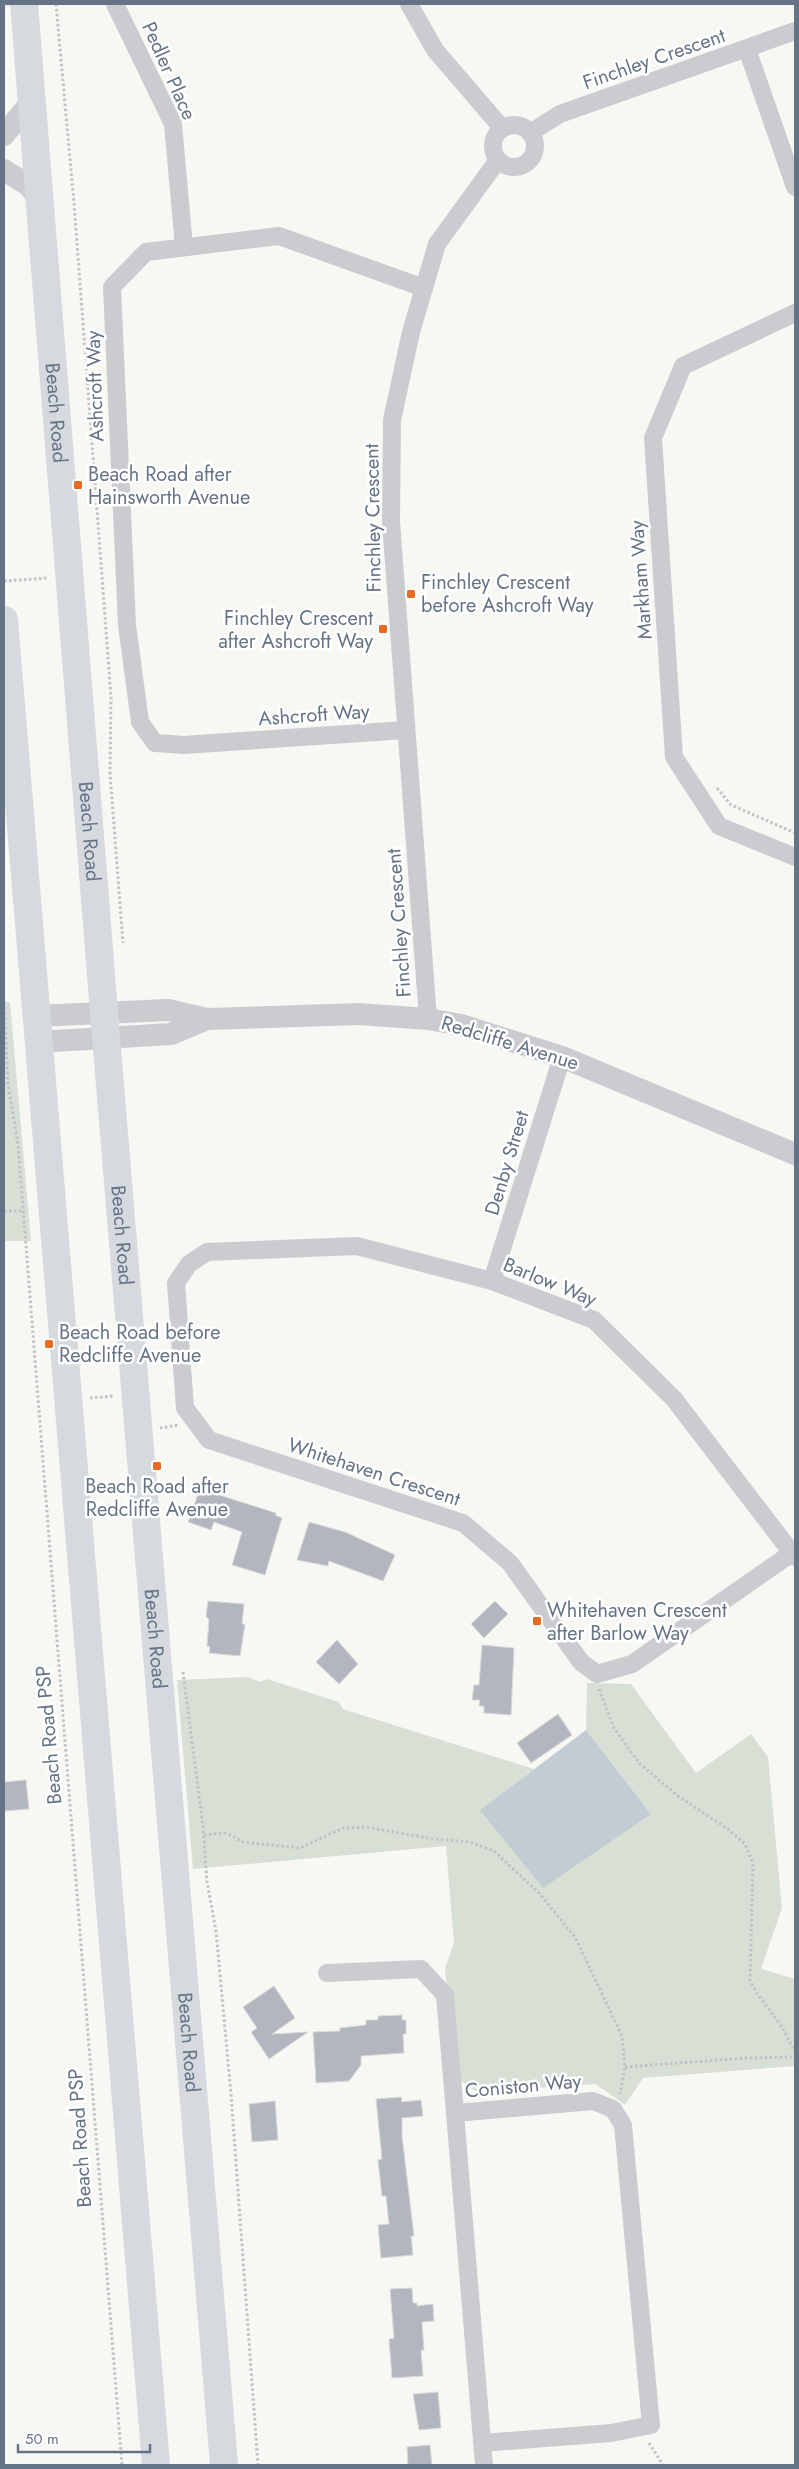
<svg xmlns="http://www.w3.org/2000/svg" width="799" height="2469" font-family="Jost,sans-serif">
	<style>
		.green { fill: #d8e0d5 }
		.water { fill: #c3ccd2 }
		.building { fill: #b2b7bf; stroke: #d9d9d7 }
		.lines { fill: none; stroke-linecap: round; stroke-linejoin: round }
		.path { stroke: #c1c2c5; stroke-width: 3; stroke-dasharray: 2.5 2.5; stroke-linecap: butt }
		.minor { stroke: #caccd0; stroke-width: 18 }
		.tertiary { stroke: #caccd0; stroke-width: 22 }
		.primary { stroke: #d6dadf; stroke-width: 28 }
		.poi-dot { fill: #eb6a20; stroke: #fff; stroke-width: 2 }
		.labels { text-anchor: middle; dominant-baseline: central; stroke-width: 5; stroke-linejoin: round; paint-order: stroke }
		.street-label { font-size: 20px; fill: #657387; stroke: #fff }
		.poi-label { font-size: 20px; fill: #657387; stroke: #fff; text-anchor: start }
	</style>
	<rect width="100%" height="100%" fill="#f7f8f4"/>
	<g class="green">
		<polygon points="4,1002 10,1002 31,1241 4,1241"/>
		<polygon points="248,1677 260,1682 267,1679 339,1702 343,1709 534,1769 480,1810 651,1814 586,1730 587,1683 631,1684 696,1773 751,1734 768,1757 782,1908 761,1969 795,1979 795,2066 643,2078 625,2105 596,2084 477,2092 457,2078 445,1968 454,1943 446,1846 193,1869 177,1680"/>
	</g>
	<polygon class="water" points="586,1730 651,1814 543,1888 480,1810"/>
	<g class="building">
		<polygon points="200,1489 276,1513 275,1515 282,1518 265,1575 232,1565 242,1532 214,1522 211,1530 188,1522"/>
		<polygon points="309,1522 345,1532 395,1555 383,1581 329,1561 328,1566 297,1560"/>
		<polygon points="208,1601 244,1604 242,1624 245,1624 240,1656 209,1653 210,1647 207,1646 209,1620 206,1616"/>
		<polygon points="495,1601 508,1614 484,1638 471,1624"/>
		<polygon points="337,1640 358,1664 339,1684 316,1662"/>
		<polygon points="482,1645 514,1648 511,1715 484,1713 484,1706 479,1706 480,1700 472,1700 474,1685 479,1685"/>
		<polygon points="558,1714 572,1735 531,1763 517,1743"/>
		<polygon points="26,1780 29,1809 4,1811 4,1782"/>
		<polygon points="274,1986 295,2018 272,2034 308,2032 269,2059 251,2032 257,2028 243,2007"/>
		<polygon points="402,2015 402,2020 406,2020 406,2034 403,2034 404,2053 361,2056 361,2065 349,2081 316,2083 313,2032 340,2031 340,2028 366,2025 366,2020 378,2020 378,2016"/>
		<polygon points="401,2097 402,2102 421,2100 423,2116 402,2118 402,2136 414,2236 411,2236 413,2255 381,2258 378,2225 389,2224 386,2196 382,2196 378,2160 382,2159 376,2099"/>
		<polygon points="275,2101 278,2140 252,2142 249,2104"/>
		<polygon points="412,2288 413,2303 417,2303 417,2306 433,2304 434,2321 422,2322 424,2350 421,2350 423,2376 392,2378 389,2339 394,2338 390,2289"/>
		<polygon points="438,2392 441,2428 419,2430 413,2394"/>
		<polygon points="430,2445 432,2465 408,2465 407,2447"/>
	</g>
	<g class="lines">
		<g class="path">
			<polyline points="56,4 74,203 111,697 110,773 123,943"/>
			<polyline points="4,581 48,578"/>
			<polyline points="717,788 731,805 795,833"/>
			<polyline points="4,1002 8,1084 18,1144 122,2465"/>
			<polyline points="4,1211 23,1211"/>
			<polyline points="90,1398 114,1396"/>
			<polyline points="160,1428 179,1425"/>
			<polyline points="183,1672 203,1826 207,1882 216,1931 231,2094 258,2465"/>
			<polyline points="599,1689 614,1728 639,1763 678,1796 728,1829 745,1844 753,1863 750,1980 756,1992 782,2027 795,2052"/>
			<polyline points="204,1835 226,1833 243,1842 300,1848 343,1828 366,1827 433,1839 470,1842 494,1851 539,1893 575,1937 622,2036 625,2067 620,2094"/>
			<polyline points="625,2067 746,2058 795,2057"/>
			<polyline points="649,2443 663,2465"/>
		</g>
		<g class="minor">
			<polyline points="115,4 173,124 184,247"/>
			<polyline points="409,4 435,50 502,128"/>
			<polyline points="747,49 795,187"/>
			<circle cx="514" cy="146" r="21"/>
			<polyline points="530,133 560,114 795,31"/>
			<polyline points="795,313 683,366 653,438 674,757 719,826 795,857"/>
			<polyline points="406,730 184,745 155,743 140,722 127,625 112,287 146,252 279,236 424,288"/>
			<polyline points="428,1019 391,522 392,420 411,332 437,244 498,160"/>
			<polyline points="492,1281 562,1057"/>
			<polyline points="792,1553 632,1664 597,1674 581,1662 510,1563 463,1523 209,1440 185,1408 176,1283 189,1264 207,1252 357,1246 492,1281 594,1320 674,1399 792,1553 795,1557"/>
			<polyline points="327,1973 421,1969 445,1995 455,2113"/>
			<polyline points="482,2443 611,2433 651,2425 623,2125 613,2109 593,2101 455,2113 484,2465"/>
		</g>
		<g class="tertiary">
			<polyline points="4,135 32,101"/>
			<polyline points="4,170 28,185 40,200"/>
			<polyline points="36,1016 168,1010 207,1019 359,1014 428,1019 461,1025 562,1057 795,1154"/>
			<polyline points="38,1042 171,1034 207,1019"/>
		</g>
		<g class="primary">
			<path id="s1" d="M24 4 106 1037 224 2465"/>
			<polyline points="4,620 156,2465"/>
		</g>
	</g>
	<g class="poi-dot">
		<rect x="73" y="480" width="10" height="10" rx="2.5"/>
		<rect x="406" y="589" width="10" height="10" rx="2.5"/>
		<rect x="378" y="624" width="10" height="10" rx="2.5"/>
		<rect x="44" y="1339" width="10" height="10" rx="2.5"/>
		<rect x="152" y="1461" width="10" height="10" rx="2.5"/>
		<rect x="532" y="1616" width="10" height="10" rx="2.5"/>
	</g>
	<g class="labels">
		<g class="street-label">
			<text transform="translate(654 59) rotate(-19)">Finchley Crescent</text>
			<text transform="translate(169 71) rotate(66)">Pedler Place</text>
			<text transform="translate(95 386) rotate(-92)">Ashcroft Way</text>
			<text stroke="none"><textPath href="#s1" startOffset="410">Beach Road</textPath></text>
			<text transform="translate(373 518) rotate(-91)">Finchley Crescent</text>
			<text transform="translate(641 580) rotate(-94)">Markham Way</text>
			<text transform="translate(314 715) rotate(-4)">Ashcroft Way</text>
			<text stroke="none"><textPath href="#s1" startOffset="830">Beach Road</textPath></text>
			<text transform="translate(399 923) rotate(-94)">Finchley Crescent</text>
			<text transform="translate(510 1043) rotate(17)">Redcliffe Avenue</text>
			<text transform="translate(507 1163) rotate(-73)">Denby Street</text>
			<text stroke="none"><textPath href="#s1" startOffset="1235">Beach Road</textPath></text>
			<text transform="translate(550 1282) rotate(22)">Barlow Way</text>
			<text transform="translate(374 1472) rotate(18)">Whitehaven Crescent</text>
			<text stroke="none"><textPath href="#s1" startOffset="1640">Beach Road</textPath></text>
			<text transform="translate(49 1735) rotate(-95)">Beach Road PSP</text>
			<text stroke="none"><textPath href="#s1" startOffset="2045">Beach Road</textPath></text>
			<text transform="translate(523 2086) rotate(-5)">Coniston Way</text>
			<text transform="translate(80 2138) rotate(-94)">Beach Road PSP</text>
		</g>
		<g class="poi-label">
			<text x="88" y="474">Beach Road after<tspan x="88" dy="23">Hainsworth Avenue</tspan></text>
			<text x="421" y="582">Finchley Crescent<tspan x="421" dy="23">before Ashcroft Way</tspan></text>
			<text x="373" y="618" text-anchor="end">Finchley Crescent<tspan x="373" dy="23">after Ashcroft Way</tspan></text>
			<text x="59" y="1332">Beach Road before<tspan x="59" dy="23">Redcliffe Avenue</tspan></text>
			<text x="157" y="1486" text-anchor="middle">Beach Road after<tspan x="157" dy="23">Redcliffe Avenue</tspan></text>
			<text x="547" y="1610">Whitehaven Crescent<tspan x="547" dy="23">after Barlow Way</tspan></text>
		</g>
	</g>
	<rect width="799" height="2469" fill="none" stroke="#657387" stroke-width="10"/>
	<path d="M18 2444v8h132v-8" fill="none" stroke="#657387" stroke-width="2.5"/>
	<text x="25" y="2444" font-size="15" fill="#657387" stroke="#ffffff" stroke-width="4" paint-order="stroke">50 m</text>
</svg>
